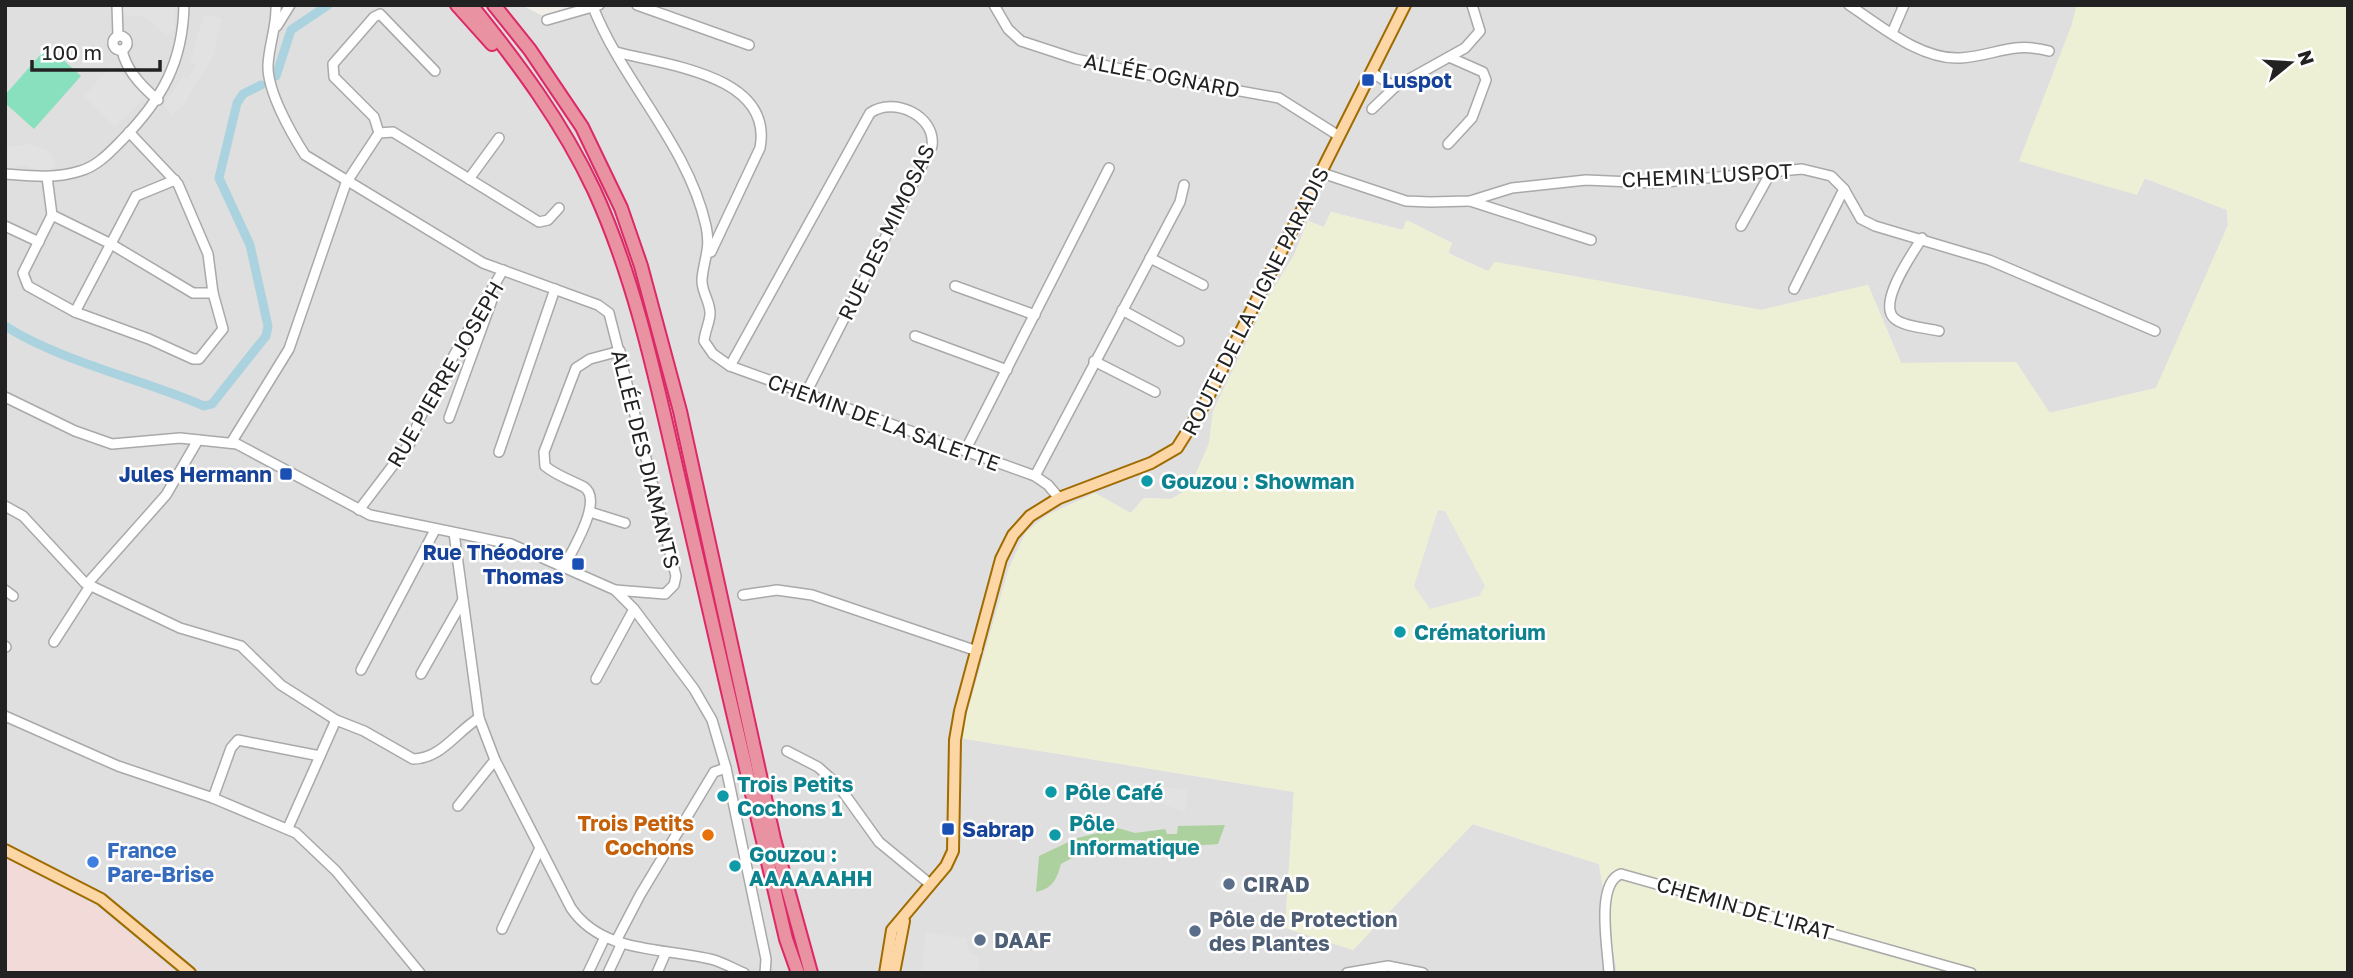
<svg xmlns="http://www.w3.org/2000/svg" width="2353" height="978" font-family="'Golos Text',sans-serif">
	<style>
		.residential { fill: #e0dfdf }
		.commercial { fill: #f2dad9 }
		.farmland { fill: #eef0d5 }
		.forest { fill: #add19e }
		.pitch { fill: #88e0be }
		.parking { fill: #e2e2e2 }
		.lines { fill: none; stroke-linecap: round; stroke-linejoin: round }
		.canal { stroke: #aad3df; stroke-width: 9 }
		.minor-casing { stroke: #a9a9a9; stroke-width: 12 }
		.major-casing { stroke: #a06b00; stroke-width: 14 }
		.highway-casing { stroke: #dc2a67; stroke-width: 16 }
		.minor { stroke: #fff; stroke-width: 9 }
		.major { stroke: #fcd6a4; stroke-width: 10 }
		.highway { stroke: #e892a2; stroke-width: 12 }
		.transit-dot { fill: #1a4fb4; stroke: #fff; stroke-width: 2.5 }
		.culture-dot { fill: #0f9aa8; stroke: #fff; stroke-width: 2.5 }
		.food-dot { fill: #e8710a; stroke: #fff; stroke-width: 2.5 }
		.shop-dot { fill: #3f7fe0; stroke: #fff; stroke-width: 2.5 }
		.service-dot { fill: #5c6f8a; stroke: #fff; stroke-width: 2.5 }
		.labels { text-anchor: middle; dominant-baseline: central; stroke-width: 5; stroke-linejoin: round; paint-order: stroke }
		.street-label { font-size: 21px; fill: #222; stroke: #fff }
		.transit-label { font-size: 21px; font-weight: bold; fill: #164399; stroke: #fff; text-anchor: start }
		.culture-label { font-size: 21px; font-weight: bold; fill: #0d838f; stroke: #fff; text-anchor: start }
		.food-label { font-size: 21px; font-weight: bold; fill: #c56008; stroke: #fff; text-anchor: end }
		.shop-label { font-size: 21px; font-weight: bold; fill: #366cbe; stroke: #fff; text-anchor: start }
		.service-label { font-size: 21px; font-weight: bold; fill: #4e5e75; stroke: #fff; text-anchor: start }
	</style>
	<rect width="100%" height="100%" fill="#f2efe9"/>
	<polygon class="residential" points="5,5 521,5 545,17 582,5 2077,5 2072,24 2137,194 2144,178 2227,210 2228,226 2156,388 2049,413 2016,362 1901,363 1868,285 1761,310 1495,262 1488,271 1448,253 1452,243 1406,221 1403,230 1331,212 1324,227 1308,221 1294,255 1268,298 1213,411 1209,444 1189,489 1171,499 1144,498 1131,513 1026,532 1009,568 960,738 1294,792 1285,927 1353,950 1472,824 1599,864 1617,973 5,973"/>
	<polygon class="commercial" points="5,858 96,906 176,973 5,973"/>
	<polygon class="farmland" points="2077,5 2348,5 2348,973 1617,973 1599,864 1473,824 1353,950 1285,928 1294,792 960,738 1009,568 1026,532 1047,515 1095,493 1131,513 1144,498 1171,499 1189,489 1209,444 1213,411 1268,298 1294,255 1308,221 1324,227 1331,212 1403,230 1407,220 1452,243 1448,254 1488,271 1495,262 1761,310 1868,285 1901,363 2016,362 2050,413 2156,388 2228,225 2227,210 2145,178 2137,195 2019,161 2072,24"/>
	<path class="forest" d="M1225 825 1218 844C1188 848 1159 839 1129 840 1106 841 1081 853 1061 864 1057 879 1052 889 1036 892L1039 856 1077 838 1118 828 1135 833 1165 829 1167 834H1177L1178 826Z"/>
	<polygon class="pitch" points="48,46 81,76 34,129 5,103 5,95"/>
	<g class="parking">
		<polygon points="123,5 174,5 175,28 167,36 145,17 123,15"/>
		<polygon points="204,15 222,18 214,55 185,103 171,116 164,105 183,77 188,79 196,65 190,61"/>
		<polygon points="112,64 145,97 115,127 84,96"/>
		<polygon points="29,144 48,151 58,166 43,173 24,165 5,169 5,147"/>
		<polygon points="1438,510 1445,511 1485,586 1479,596 1430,609 1414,586"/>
		<polygon points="1125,781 1188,790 1185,812 1155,801 1127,803"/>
		<polygon points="1223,871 1264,881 1256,898 1214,886"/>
		<polygon points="926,932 966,938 968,951 979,957 978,973 921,973"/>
	</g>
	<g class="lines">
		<g class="canal">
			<polyline points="276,76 291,30 328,5"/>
			<path d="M5 326C62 362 142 379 204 406L212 404 266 336 268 326 250 245 219 178 237 103 243 94 261 85"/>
		</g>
		<defs>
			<g id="minor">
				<polyline points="117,5 118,36"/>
				<path d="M276 5C277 26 269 44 268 65 267 91 291 133 305 155L483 263 598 305 609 313 676 576 674 585 665 594 615 590"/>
				<polyline points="637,5 749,45"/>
				<polyline points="994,5 1008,29 1021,41 1076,59 1139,73 1279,98 1339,136"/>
				<path d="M1849 5C1880 25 1920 60 1960 58 1994 56 2013 41 2049 51"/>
				<path d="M593 7C623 83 688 145 706 226 711 249 704 258 702 279 701 292 711 302 710 315 709 324 705 331 704 341L713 354 730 366 1035 476 1048 485 1059 498"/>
				<polyline points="547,20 599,5"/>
				<polyline points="277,26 290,5"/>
				<polyline points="1892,33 1904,5"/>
				<circle cx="120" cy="43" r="7"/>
				<path d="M122 50C126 70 142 87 158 100"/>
				<path d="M616 52C665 65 774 75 760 148L711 252"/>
				<polyline points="435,71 380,14 374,17 333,64 334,77 374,117 379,133 393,132 539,222 548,220 559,208"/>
				<polyline points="1371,72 1395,87 1465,48 1480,31 1472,5"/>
				<polyline points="1372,109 1395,87"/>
				<polyline points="1448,144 1472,118 1486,80 1483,72 1449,57"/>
				<polyline points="1322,173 1406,201 1430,202 1470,201 1512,188 1586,180 1655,183 1802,169 1831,176 1844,189 1861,219 1875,226 1989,260 2155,331"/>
				<path d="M5 174C31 176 55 179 80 171 98 166 111 151 123 139 162 99 183 62 184 5"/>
				<polyline points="47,177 52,215 23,273 28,286 75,312 149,339 193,359 199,359 223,329 213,293 208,254 178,184 129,132"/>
				<polyline points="469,179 499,138"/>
				<polyline points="1470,201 1591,240"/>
				<polyline points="52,215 111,244 193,293 213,293"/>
				<polyline points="5,226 39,242"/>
				<polyline points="1741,226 1771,172"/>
				<path d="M1922 238C1913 253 1876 304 1895 319 1905 327 1927 328 1939 331"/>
				<polyline points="1150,258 1203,285"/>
				<polyline points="955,286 1035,315"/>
				<polyline points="1794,289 1844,189"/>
				<polyline points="1122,310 1179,341"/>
				<polyline points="75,312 136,196 175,180"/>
				<polyline points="915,336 1007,370"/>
				<polyline points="1094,361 1155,392"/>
				<path d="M730 366 870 113C894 96 936 116 932 146L806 393"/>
				<polyline points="5,397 75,431 112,444 180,438 237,444 370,515 511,544 615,590 634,609 694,689 712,720 726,768 766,959 765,973"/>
				<polyline points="449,418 492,300"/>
				<polyline points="231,443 289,349 346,183 379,133"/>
				<polyline points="965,451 1109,168"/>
				<polyline points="499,452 555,289"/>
				<polyline points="1035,476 1180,202 1184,185"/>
				<path d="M5 506 23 516 85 583 180 628 241 646 281 685 336 720 364 731 413 759C441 759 456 732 479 718"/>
				<polyline points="359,510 410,443 426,404 503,270"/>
				<polyline points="590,512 625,523"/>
				<path d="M454 533 479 718 495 760 571 908C603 955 665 947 714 960 724 963 734 969 744 973"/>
				<path d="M564 567C572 550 604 500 584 487 571 480 557 476 545 466L544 452 576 368 590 359 620 351"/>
				<polyline points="87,584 166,495 198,440"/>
				<polyline points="5,590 13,596"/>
				<polyline points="743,595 777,590 812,595 977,651"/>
				<polyline points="54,642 90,586"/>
				<polyline points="5,646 6,647"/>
				<polyline points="361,670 435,530"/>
				<polyline points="421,674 463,600"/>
				<polyline points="596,679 634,609"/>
				<polyline points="5,716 118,766 213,798 296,833 336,871 420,973"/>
				<polyline points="787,751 818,767 838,785 879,842 930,884"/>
				<polyline points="213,798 231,748 238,740 320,756"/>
				<polyline points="458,806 495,760"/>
				<polyline points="288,828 336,720"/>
				<polyline points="502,929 540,848"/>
				<polyline points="616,941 640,895 714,772 726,768"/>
				<polyline points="588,973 605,937"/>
				<polyline points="608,973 622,943"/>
				<polyline points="657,973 666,952"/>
				<polyline points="1347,973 1388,966 1423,973"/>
				<path d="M1609 973C1608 950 1595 883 1621 874L1971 973"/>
			</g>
			<g id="major">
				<polyline points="5,850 101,899 190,973"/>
				<polyline points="885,973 892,930 946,866 953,851 955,740 960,711 1001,559 1013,535 1030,516 1059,498 1151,463 1177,448 1204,405 1405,5"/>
				<polyline points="894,973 904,921"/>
			</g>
			<g id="highway">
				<polyline points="457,5 492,44"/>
				<path d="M471 5C518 63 562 122 594 190 639 288 660 400 685 505 718 650 752 794 786 939L798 973"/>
				<polyline points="494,5 530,50 582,127 621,208 641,266 680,411 774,839 811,973"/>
			</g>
		</defs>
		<use href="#minor" class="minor-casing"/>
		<use href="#major" class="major-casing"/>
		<use href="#highway" class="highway-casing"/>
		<use href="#minor" class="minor"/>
		<use href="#major" class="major"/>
		<use href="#highway" class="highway"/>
	</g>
	<g class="transit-dot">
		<rect x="1361" y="73" width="14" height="14" rx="3.5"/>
		<rect x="279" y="467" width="14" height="14" rx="3.5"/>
		<rect x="571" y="557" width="14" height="14" rx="3.5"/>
		<rect x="941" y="822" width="14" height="14" rx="3.5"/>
	</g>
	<g class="culture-dot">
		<circle cx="1147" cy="481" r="7"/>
		<circle cx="1400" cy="632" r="7"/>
		<circle cx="1051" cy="792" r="7"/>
		<circle cx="723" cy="796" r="7"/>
		<circle cx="1055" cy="835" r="7"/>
		<circle cx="735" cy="866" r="7"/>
	</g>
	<circle class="food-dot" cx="708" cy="835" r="7"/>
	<circle class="shop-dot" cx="93" cy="862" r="7"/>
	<g class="service-dot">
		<circle cx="1229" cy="884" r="7"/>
		<circle cx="1195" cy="931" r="7"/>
		<circle cx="980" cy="940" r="7"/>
	</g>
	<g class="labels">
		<g class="street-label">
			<text transform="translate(1162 75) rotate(11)">ALLÉE OGNARD</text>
			<text transform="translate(1707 175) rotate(-3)">CHEMIN LUSPOT</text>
			<text transform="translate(886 232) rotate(-64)">RUE DES MIMOSAS</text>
			<text transform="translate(1255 301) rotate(-63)">ROUTE DE LA LIGNE PARADIS</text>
			<text transform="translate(445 374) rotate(-60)">RUE PIERRE JOSEPH</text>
			<text transform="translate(884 422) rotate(20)">CHEMIN DE LA SALETTE</text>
			<text transform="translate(646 459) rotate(76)">ALLÉE DES DIAMANTS</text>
			<text transform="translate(1745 908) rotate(16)">CHEMIN DE L'IRAT</text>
		</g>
		<g class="transit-label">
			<text x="1382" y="80">Luspot</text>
			<text x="272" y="474" text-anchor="end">Jules Hermann</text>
			<text x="564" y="552" text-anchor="end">Rue Théodore<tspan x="564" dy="24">Thomas</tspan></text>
			<text x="962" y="829">Sabrap</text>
		</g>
		<g class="culture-label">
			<text x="1161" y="481">Gouzou : Showman</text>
			<text x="1414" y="632">Crématorium</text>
			<text x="737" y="784">Trois Petits<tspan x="737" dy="24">Cochons 1</tspan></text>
			<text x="1065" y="792">Pôle Café</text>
			<text x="1069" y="823">Pôle<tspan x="1069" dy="24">Informatique</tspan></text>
			<text x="749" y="854">Gouzou :<tspan x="749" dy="24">AAAAAAHH</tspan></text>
		</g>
		<g class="food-label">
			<text x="694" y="823">Trois Petits<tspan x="694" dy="24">Cochons</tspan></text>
		</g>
		<g class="shop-label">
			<text x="107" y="850">France<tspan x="107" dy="24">Pare-Brise</tspan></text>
		</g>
		<g class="service-label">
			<text x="1243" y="884">CIRAD</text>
			<text x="1209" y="919">Pôle de Protection<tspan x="1209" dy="24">des Plantes</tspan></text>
			<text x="994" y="940">DAAF</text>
		</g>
	</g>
	<rect width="2353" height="978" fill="none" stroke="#222222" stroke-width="14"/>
	<g transform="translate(2290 63) rotate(72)" stroke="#ffffff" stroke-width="5" paint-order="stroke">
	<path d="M0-5L12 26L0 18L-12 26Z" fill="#222222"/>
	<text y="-10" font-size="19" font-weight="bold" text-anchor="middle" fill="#222222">N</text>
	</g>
	<path d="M32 60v10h128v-10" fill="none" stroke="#222222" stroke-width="3.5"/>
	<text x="42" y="60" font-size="21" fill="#222222" stroke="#ffffff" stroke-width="5" paint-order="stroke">100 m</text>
</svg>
